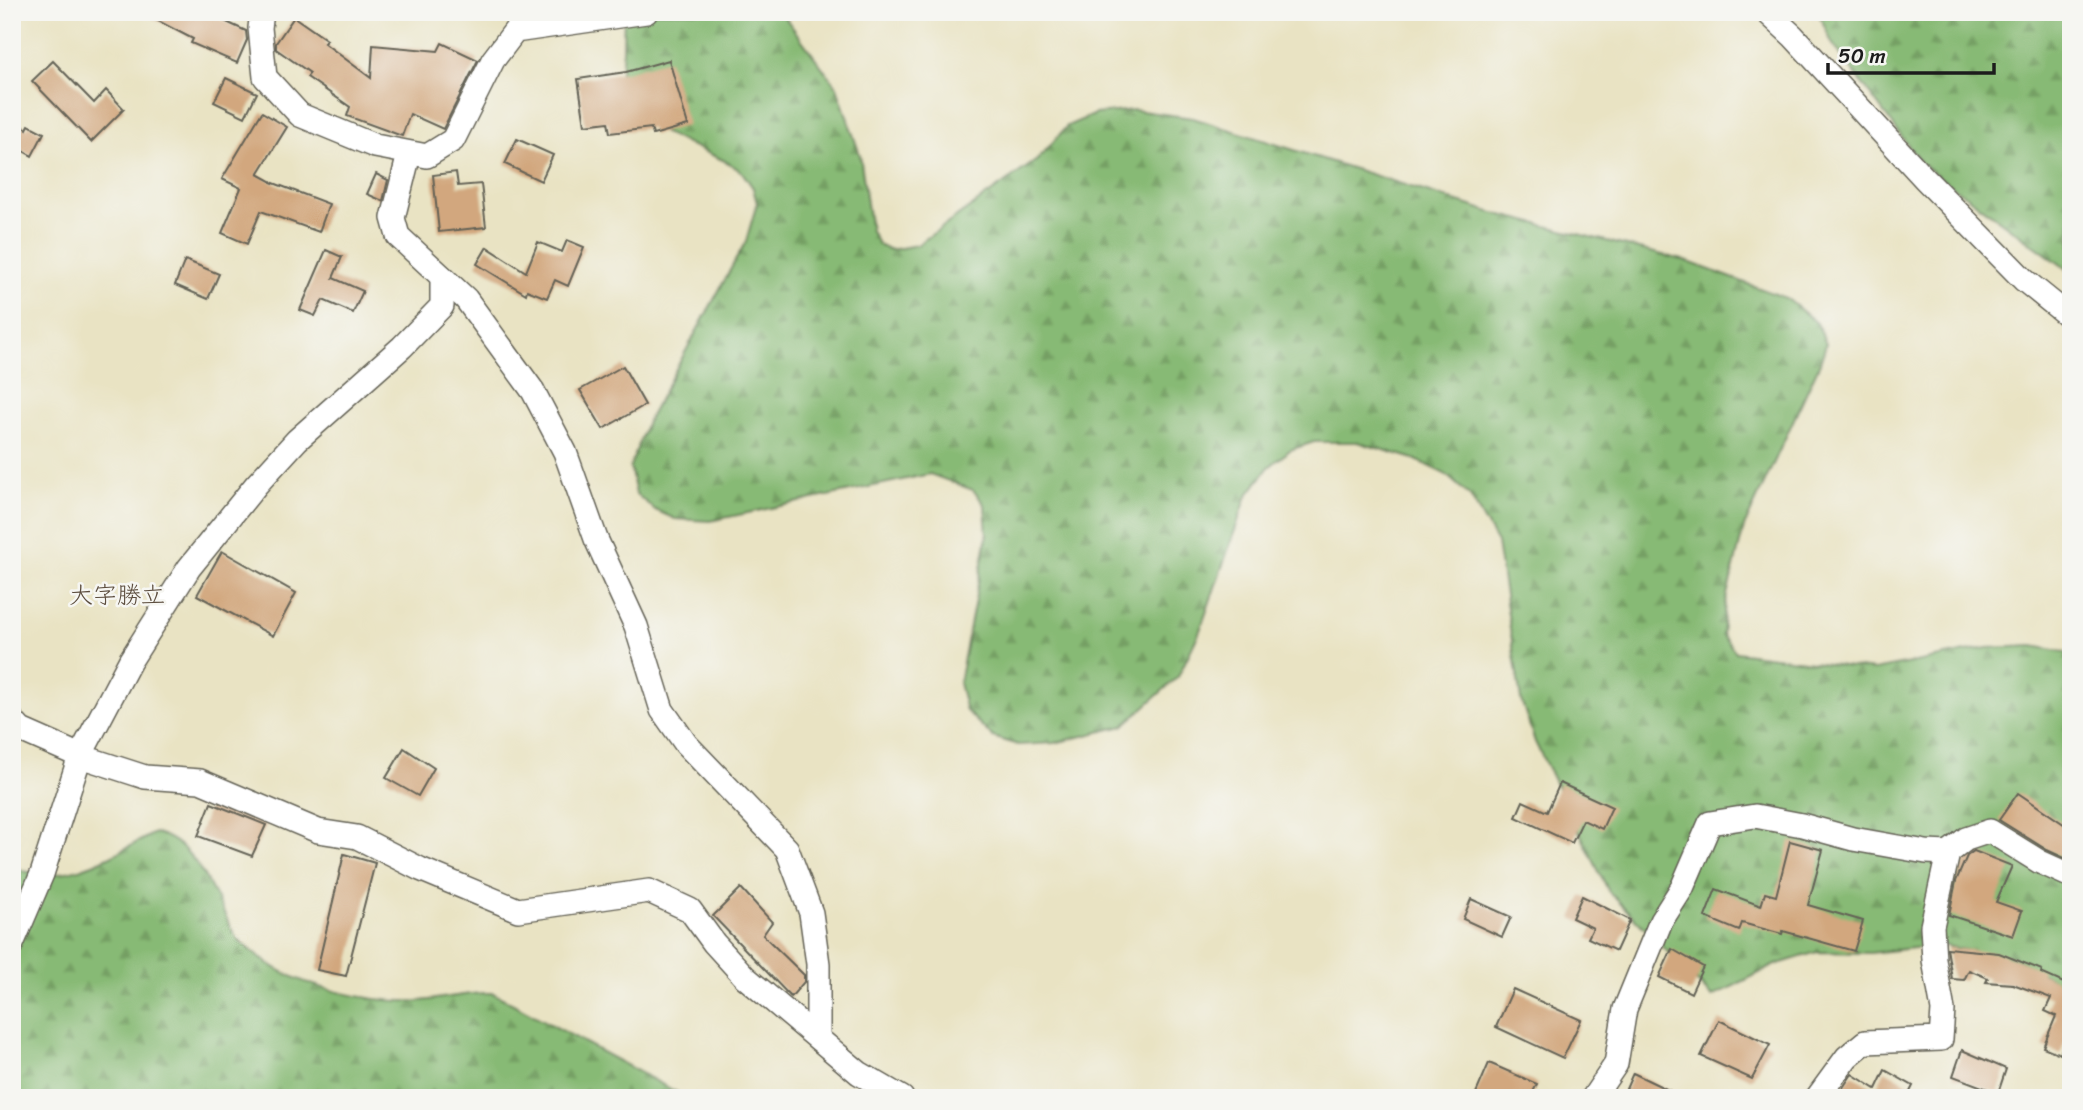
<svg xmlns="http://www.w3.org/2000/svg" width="2083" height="1110" font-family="Sriracha,'Klee One',sans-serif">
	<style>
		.forest { fill: url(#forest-firs); stroke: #526b48; stroke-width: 2 }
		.building { fill: #d2a77e }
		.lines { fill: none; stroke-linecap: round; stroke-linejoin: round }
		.street-casing { stroke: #646256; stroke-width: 26 }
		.street { stroke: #fff; stroke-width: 23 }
		.labels { text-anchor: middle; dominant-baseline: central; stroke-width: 5; stroke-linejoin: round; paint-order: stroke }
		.quarter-label { font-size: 24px; fill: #5c4d3e; stroke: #f6f6f2 }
	</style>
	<defs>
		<pattern id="forest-firs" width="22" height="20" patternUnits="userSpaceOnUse" patternTransform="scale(1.75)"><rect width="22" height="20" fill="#87ba74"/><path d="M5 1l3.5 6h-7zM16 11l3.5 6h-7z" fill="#749f64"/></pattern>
	</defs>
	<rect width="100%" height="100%" fill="#f6f6f2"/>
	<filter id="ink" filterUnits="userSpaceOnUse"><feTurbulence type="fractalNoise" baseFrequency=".0143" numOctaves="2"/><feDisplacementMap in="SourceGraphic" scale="14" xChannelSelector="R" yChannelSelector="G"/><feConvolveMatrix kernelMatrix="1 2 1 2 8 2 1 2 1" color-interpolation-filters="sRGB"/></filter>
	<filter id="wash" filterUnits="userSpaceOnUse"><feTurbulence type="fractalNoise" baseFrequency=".00686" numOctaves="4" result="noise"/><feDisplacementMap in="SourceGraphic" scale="28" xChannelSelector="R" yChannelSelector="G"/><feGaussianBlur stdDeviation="1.57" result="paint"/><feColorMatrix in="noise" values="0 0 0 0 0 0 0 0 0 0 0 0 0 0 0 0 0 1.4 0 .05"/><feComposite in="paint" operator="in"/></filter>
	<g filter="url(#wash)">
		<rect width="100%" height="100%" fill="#e9e3c3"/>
		<g class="forest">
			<polygon points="624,12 781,12 837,87 860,155 871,231 878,244 890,250 917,245 1037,160 1067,126 1095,114 1134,110 1193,118 1490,212 1683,260 1786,298 1817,323 1826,344 1820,363 1744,527 1725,603 1722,635 1736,652 1874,670 1987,648 2033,646 2071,653 2071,989 2019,961 1941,945 1870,953 1817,952 1775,965 1712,997 1609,892 1535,742 1521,700 1497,543 1470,496 1445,474 1414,459 1357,442 1314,442 1290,450 1269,467 1247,496 1199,633 1178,677 1123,726 1055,743 1018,745 993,737 966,711 959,683 987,537 985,505 973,490 930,474 710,521 675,519 655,510 636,494 630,467 647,422 746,241 757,203 753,188 742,172 727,162 660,131 620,79 623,50"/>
			<polygon points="1818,12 2057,12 2071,19 2071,272 1922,164 1832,43"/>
			<path d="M155 833C192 841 209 885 225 915 229 923 232 932 238 939 244 946 254 953 262 959 300 988 372 1003 419 1001 444 999 467 992 493 993L687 1098H12V867C63 889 111 855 155 833Z"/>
		</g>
		<g id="blocks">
			<g class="building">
				<polygon points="141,12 205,12 246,31 247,40 237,63 191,43 193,39"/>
				<polygon points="294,17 327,40 324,43 371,78 373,45 438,51 442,43 478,60 443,129 410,114 402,136 347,116 350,107 307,77 310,73 276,49 276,43"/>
				<polygon points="669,60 688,125 653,135 651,128 610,133 608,122 585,125 578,79 626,72"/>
				<polygon points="53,61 94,103 106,90 124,109 91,142 32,81"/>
				<polygon points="226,78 257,93 245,117 214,102"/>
				<polygon points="262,112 287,127 258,174 271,181 271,182 329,204 319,232 261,211 247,244 222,233 241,188 222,179"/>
				<polygon points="12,118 27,129 29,125 44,133 32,156 12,145"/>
				<polygon points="517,139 553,155 541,181 505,164"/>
				<polygon points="456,172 458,186 481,184 486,227 439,232 433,175"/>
				<polygon points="376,174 388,180 383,201 367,194"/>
				<polygon points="567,240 584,247 568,286 555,280 547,298 527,290 526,294 477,264 487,247 526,272 538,242 562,252"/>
				<polygon points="326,250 342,257 333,278 363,291 353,313 323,300 315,316 300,310"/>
				<polygon points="185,260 219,274 208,299 175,285"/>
				<polygon points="623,366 645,405 603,429 580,390"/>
				<polygon points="222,551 296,593 273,636 197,595"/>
				<polygon points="404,748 434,768 418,796 386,778"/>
				<polygon points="1560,783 1612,807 1602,829 1583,820 1572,843 1516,817 1523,801 1547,812"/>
				<polygon points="2018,793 2071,829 2071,861 2047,850 1999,820"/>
				<polygon points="211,803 266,825 252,856 198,836"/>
				<polygon points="1790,841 1823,850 1808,905 1863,921 1854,951 1783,931 1782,934 1742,923 1739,931 1705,917 1716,889 1761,906 1765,893 1776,896"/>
				<polygon points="1974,851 2012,866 1996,902 2022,911 2013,936 1949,915 1956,881 1967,856"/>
				<polygon points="344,854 375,863 346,976 317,970"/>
				<polygon points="741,888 772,922 763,935 804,975 804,982 791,997 713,916"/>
				<polygon points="1582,896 1630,920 1616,951 1588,938 1593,928 1572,918"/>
				<polygon points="1471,899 1511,917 1502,937 1463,919"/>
				<polygon points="1947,948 1999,953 2042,970 2041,973 2068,985 2071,980 2071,1028 2060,1054 2043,1047 2056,1016 2045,1011 2051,998 2013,984 1986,982 1988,978 1969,970 1964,980 1952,979"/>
				<polygon points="1672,949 1703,967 1691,993 1659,977"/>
				<polygon points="1513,989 1581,1020 1563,1058 1496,1027"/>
				<polygon points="1719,1020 1770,1045 1752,1079 1701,1056"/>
				<polygon points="1962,1050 2006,1069 1998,1093 1953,1076"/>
				<polygon points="1489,1063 1537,1084 1530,1098 1474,1098"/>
				<polygon points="1885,1070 1913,1086 1907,1098 1836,1098 1852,1074 1876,1089"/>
				<polygon points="1633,1073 1685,1098 1622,1098"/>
			</g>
		</g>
	</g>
	<g filter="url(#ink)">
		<use href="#blocks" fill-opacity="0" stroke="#646256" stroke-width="2"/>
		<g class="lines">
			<defs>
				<g id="street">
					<polyline points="262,12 260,28 265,77 300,115 375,146 427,156 453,140 493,60 515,31 646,12"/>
					<polyline points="1767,12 1793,36 1925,179 2024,280 2071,318"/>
					<polyline points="409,154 393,218 398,236 466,299 533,391 565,452 596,539 636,626 662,710 686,744 787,849 811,913 818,964 818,1038"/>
					<polyline points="12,720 21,730 80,756 145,777 200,781 318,831 357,837 420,869 518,910 649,891 690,910 714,943 745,977 859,1073 902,1098"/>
					<polyline points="12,944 42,874 80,756 130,661 189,568 256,485 297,440 402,347 442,306 442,277"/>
					<polyline points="1593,1098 1616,1064 1625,1009 1661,921 1682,888 1710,823 1755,816 1802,825 1853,839 1926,852 1948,853"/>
					<polyline points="1817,1098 1847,1057 1865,1042 1941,1039 1943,1010 1934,960 1932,926 1948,853 1966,839 1990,831 2040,862 2071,876"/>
				</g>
			</defs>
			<use href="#street" class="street-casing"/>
			<use href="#street" class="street"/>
		</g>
	</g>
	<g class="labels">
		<g class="quarter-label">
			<text x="117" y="595">大字勝立</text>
		</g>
	</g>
	<rect width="2083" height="1110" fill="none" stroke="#f6f6f2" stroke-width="42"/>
	<path d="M1828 63v10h166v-10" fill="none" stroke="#1c1c1c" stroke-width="3.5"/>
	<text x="1838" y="63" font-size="21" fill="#1c1c1c" stroke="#f6f6f2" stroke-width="5" paint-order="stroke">50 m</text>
</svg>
